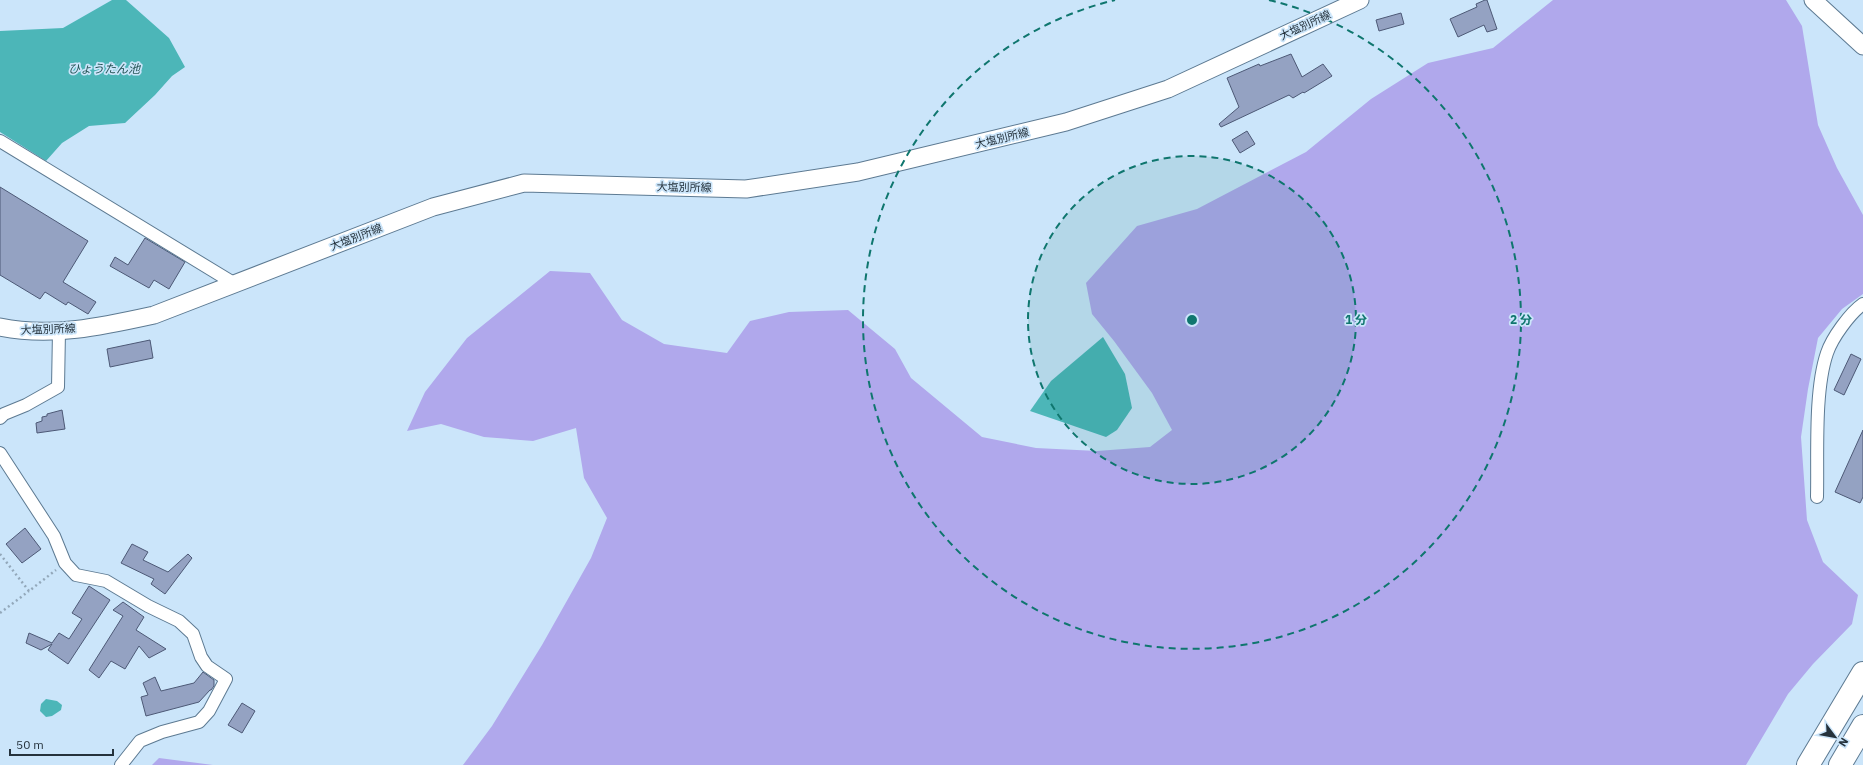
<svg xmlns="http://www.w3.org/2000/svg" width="1863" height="765" font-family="'IBM Plex Sans','Noto Sans JP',sans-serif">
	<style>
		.forest { fill: #b0a8ec }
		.water { fill: #4cb6b8 }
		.building { fill: #94a2c2; stroke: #4d5976 }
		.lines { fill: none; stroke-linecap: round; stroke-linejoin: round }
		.street-casing { stroke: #5d7a92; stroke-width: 14 }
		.secondary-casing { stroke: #5d7a92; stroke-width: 19 }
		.highway-casing { stroke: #5d7a92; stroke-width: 24 }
		.path { stroke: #93a8ba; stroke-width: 2.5; stroke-dasharray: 2 3; stroke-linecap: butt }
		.street { stroke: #fff; stroke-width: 12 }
		.secondary { stroke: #fff; stroke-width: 17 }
		.highway { stroke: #fff; stroke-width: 22 }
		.ring { fill: none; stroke: #0f766e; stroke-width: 2; stroke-dasharray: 7 5 }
		.labels { text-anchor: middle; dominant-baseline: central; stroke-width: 3.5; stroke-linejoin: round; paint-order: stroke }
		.street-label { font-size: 11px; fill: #25323c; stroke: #cbe5fa }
		.water-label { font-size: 12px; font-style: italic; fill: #275657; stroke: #cbe5fa }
		.centre { fill: #0f766e; stroke: #cbe5fa; stroke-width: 2 }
		.ring-label { font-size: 12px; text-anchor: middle; font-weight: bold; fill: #0f766e; stroke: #cbe5fa; stroke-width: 3.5; stroke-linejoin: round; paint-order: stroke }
	</style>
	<rect width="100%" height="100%" fill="#cbe5fa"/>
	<g class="forest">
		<polygon points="1553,0 1786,0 1802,26 1818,125 1837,168 1863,215 1863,294 1842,309 1818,338 1808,389 1801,437 1807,520 1823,562 1858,595 1852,624 1813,664 1788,694 1746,765 463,765 492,726 542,645 591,558 607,518 584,478 576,428 533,441 484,437 441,424 407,431 425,392 467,338 550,271 590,273 622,320 664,344 727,353 750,321 789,312 848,310 895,349 911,378 982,437 1036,448 1097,451 1150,447 1172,430 1152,393 1114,341 1092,314 1086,283 1137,226 1197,209 1306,152 1371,99 1428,63 1493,48"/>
		<polygon points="159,758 213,765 152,765"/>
	</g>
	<g class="water">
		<polygon points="112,0 126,0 169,38 185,67 172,76 155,95 125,123 89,126 62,143 46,161 0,132 0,31 63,28"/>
		<polygon points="1103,337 1125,374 1132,408 1117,430 1106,437 1030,411 1051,381"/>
		<polygon points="46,699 57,701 62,705 61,710 52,716 46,717 40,711 41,704"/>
	</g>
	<g class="building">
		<polygon points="1485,0 1487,0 1497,29 1487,32 1484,25 1458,37 1450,19 1477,7 1476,4"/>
		<polygon points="1401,13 1404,24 1379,31 1376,20"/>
		<polygon points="1291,54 1302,77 1323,64 1332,76 1304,93 1303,92 1293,98 1289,95 1221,127 1219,124 1239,107 1227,78 1259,64 1260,66"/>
		<polygon points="1247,131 1255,144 1240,153 1232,140"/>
		<polygon points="0,187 88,241 63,282 96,302 88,314 68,302 66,305 45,292 40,299 0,275"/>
		<polygon points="145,238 185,262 169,289 154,280 149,288 110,266 115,257 128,265"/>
		<polygon points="150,340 153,358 110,367 107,349"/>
		<polygon points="1851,354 1861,359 1844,395 1834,390"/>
		<polygon points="62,410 65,429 37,433 36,423 42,421 42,417 47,416 47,414"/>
		<polygon points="1863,430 1863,497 1860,503 1835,492"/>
		<polygon points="25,528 41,549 22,563 6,544"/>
		<polygon points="132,544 148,552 143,560 168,572 188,554 192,558 165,594 151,584 154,579 121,563"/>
		<polygon points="89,586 110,600 68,664 48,650 52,644 41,650 26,643 29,633 52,643 59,633 69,639 82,619 72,613"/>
		<polygon points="123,602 144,617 136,630 166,649 149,658 139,646 125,669 111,661 99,678 89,670 123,616 113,610"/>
		<polygon points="203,672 214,680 214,686 211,690 210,690 199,702 146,716 141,697 148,695 143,683 155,677 161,691 194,683"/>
		<polygon points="242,703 255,711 242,733 228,725"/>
	</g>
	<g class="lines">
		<defs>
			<g id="street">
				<polyline points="0,141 235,284"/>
				<polyline points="0,418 4,414 26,405 58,387 59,331"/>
				<polyline points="0,453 54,536 65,563 76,575 106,581 148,606 179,621 193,634 201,657 207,666 226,679 209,711 199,722 162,732 140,741 121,765"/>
				<path d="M1817 497C1818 455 1814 391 1827 353 1832 338 1850 313 1863 304"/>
			</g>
			<g id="secondary">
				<polyline points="1813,0 1863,46"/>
				<path d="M0 327C51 338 104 326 154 315L433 207 524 183 746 189 858 172 1066 122 1168 89 1360 0"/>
			</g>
			<g id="highway">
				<polyline points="1808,765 1863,673"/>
				<polyline points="1840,765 1863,726"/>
			</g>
		</defs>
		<use href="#street" class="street-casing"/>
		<use href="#secondary" class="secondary-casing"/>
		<use href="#highway" class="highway-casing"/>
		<g class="path">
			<polyline points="0,554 29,591 56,570"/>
			<polyline points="0,613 29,591"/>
		</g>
		<use href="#street" class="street"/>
		<use href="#secondary" class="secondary"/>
		<use href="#highway" class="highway"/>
	</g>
	<circle cx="1192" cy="320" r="164" fill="#0f766e" fill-opacity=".12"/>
	<g class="ring">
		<circle cx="1192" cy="320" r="164"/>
		<path d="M1269 0A329 329 0 1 1 1115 0"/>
	</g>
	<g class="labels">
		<g class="street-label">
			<text transform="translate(1305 25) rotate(-25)">大塩別所線</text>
			<text transform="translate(1002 138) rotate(-14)">大塩別所線</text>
			<text transform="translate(684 187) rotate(1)">大塩別所線</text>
			<text transform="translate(356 237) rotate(-21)">大塩別所線</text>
			<text transform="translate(48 329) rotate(-2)">大塩別所線</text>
		</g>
		<g class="water-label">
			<text x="104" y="68">ひょうたん池</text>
		</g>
	</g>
	<circle cx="1192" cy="320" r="6" class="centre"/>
	<g class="ring-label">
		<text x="1356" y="324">1 分</text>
		<text x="1521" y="324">2 分</text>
	</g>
	<g transform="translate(1835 737) rotate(122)" stroke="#cbe5fa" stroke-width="3" paint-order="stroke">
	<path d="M0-3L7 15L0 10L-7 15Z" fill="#25323c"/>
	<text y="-6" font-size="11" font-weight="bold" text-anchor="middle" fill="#25323c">N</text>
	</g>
	<path d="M10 749v6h103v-6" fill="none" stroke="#25323c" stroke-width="2"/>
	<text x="16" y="749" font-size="12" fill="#25323c" stroke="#cbe5fa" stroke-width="3" paint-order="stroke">50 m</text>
</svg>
